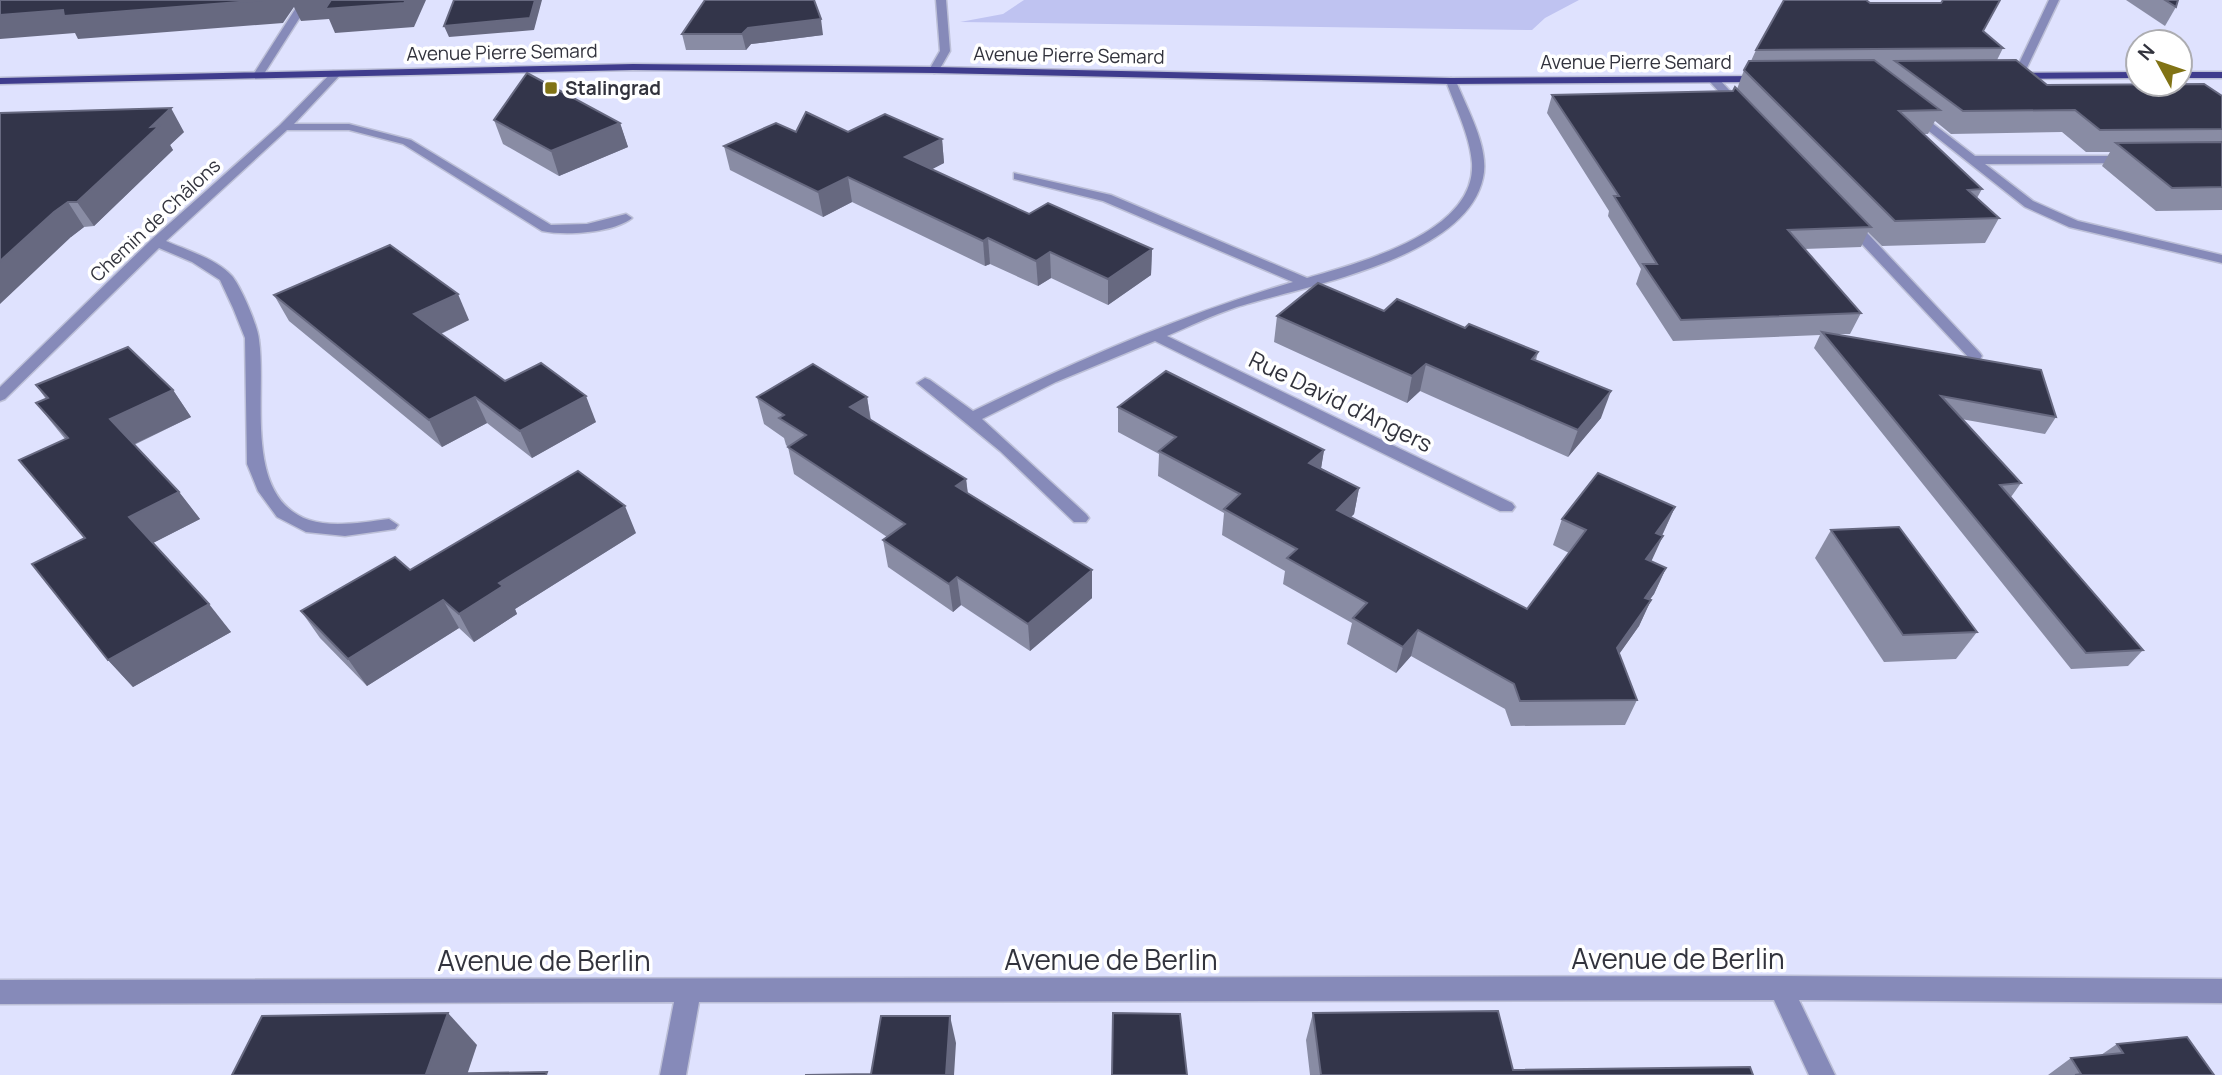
<svg xmlns="http://www.w3.org/2000/svg" width="2222" height="1075" font-family="Manrope,sans-serif">
	<style>
		.green { fill: #bfc3f1 }
		.lines { fill: none; stroke-linecap: round; stroke-linejoin: round }
		.minor-casing { stroke: #bcbfd7; stroke-width: 3 }
		.major-casing { stroke: #bcbfd7; stroke-width: 3 }
		.minor { fill: #868ab9; fill-rule: evenodd }
		.major { fill: #3f3c8d; fill-rule: evenodd }
		.wall { fill: #898ca4 }
		.shaded-wall { fill: #676980 }
		.building { fill: #33354a; stroke: #676980; stroke-width: 2 }
		.poi-dot { fill: #817315; stroke: #fff; stroke-width: 2.5 }
		.labels { text-anchor: middle; dominant-baseline: central; stroke-width: 7; stroke-linejoin: round; paint-order: stroke }
		.far-street-label { font-size: 19px; fill: #32333d; stroke: #fff }
		.far-poi-label { font-size: 19px; font-weight: bold; fill: #32333d; stroke: #fff; text-anchor: start }
		.street-label { font-size: 23px; fill: #32333d; stroke: #fff }
		.near-street-label { font-size: 28px; fill: #32333d; stroke: #fff }
	</style>
	<rect width="100%" height="100%" fill="#dfe2fe"/>
	<polygon class="green" points="1024,0 1579,0 1545,18 1532,30 960,22 1003,14"/>
	<g class="lines">
		<defs>
			<g id="minor">
				<polygon points="301,0 311,0 262,77 254,77 253,75"/>
				<polygon points="936,0 946,0 950,51 938,72 934,73 929,70 940,51"/>
				<polygon points="2049,0 2059,0 2023,76 2014,78 2013,76"/>
				<path d="M333 71 342 73 294 124H349L411 140 551 225 587 224 626 214 632 218C613 233 566 236 542 231L403 144 349 130H287L166 241C186 250 217 259 232 276 241 287 258 326 259 340 267 394 242 497 309 520 333 528 364 522 389 519L398 525 395 529 345 536 306 532 277 517 258 491 247 464 245 338 233 308 220 280 192 262 159 248 5 399 0 401V387L152 239 280 125Z"/>
				<polygon points="1709,77 1717,77 1745,107 1745,111 1737,111 1709,81"/>
				<path d="M1451 78 1456 81C1467 109 1490 148 1483 178 1466 259 1304 286 1237 307 1213 315 1190 326 1167 336L1512 503 1515 507 1512 511H1500L1155 341 1056 382 982 419 1086 514 1089 518 1086 522H1074L1000 451 917 383 925 378 930 380 973 411C1076 361 1183 314 1293 282L1103 201 1014 179V173L1111 195 1307 278C1358 263 1476 233 1472 163 1470 136 1455 106 1446 81Z"/>
				<polygon points="1911,113 1919,113 1975,156 2132,156 2132,162 2128,163 1985,164 2033,201 2078,221 2222,255 2222,263 2069,227 2025,207 1911,117"/>
				<polygon points="1850,219 1855,220 1980,353 1982,356 1980,359 1970,359 1845,226 1845,220"/>
				<polygon points="1781,976 2222,979 2222,1003 1799,1000 1835,1075 1809,1075 1774,1000 699,1002 686,1075 660,1075 674,1002 0,1004 0,980"/>
			</g>
			<g id="major">
				<polygon points="633,64 934,67 1451,78 1764,76 1769,79 1764,82 1451,84 934,73 633,70 0,84 0,78"/>
				<polygon points="2138,72 2138,78 2012,79 2007,76 2012,73"/>
				<rect x="2180" y="72" width="42" height="6"/>
			</g>
		</defs>
		<use href="#minor" class="minor-casing"/>
		<use href="#major" class="major-casing"/>
		<use href="#minor" class="minor"/>
		<use href="#major" class="major"/>
	</g>
	<g class="wall">
		<polygon points="705,0 823,35 751,44 746,50 686,50 682,34"/>
		<polygon points="2126,0 2178,0 2176,7 2165,26"/>
		<polygon points="1870,3 1984,32 2003,48 1997,60 2047,85 2222,96 2222,210 2156,211 2102,166 2110,152 2086,152 2062,132 1951,134 1935,121 1928,134 1924,134 1982,189 1977,198 1999,218 1985,243 1882,246 1868,232 1861,247 1804,249 1861,313 1850,334 1836,334 2056,417 2045,434 1961,419 2021,483 2011,497 2143,650 2128,666 2071,669 1814,348 1820,335 1673,341 1636,284 1641,269 1608,216 1609,211 1547,113 1552,95 1733,91 1737,89 1744,70 1751,61 1756,50"/>
		<polygon points="0,113 184,132 170,145 173,150 94,226 84,227 71,237"/>
		<polygon points="494,120 620,123 628,147 559,176 503,144"/>
		<polygon points="796,132 848,132 942,139 944,163 931,169 1029,214 1152,249 1151,275 1108,305 1051,278 1038,286 990,264 985,266 852,202 823,217 730,170 724,146"/>
		<polygon points="274,295 469,320 441,334 505,381 596,422 532,458 487,423 442,447 289,321"/>
		<polygon points="1277,316 1465,328 1538,352 1536,360 1601,418 1568,457 1420,391 1407,403 1274,342"/>
		<polygon points="36,385 173,390 191,417 134,445 179,492 200,519 153,543 231,632 133,687 108,660 65,439 36,403 46,399"/>
		<polygon points="757,397 867,397 871,420 966,479 968,493 1092,570 1092,598 1030,651 961,605 953,612 888,567 883,540 887,537 794,474 788,447 786,445 784,438 764,424"/>
		<polygon points="1118,407 1324,450 1321,468 1359,488 1354,514 1351,517 1527,609 1569,553 1553,545 1562,519 1675,507 1662,536 1651,561 1666,568 1654,594 1649,600 1651,600 1639,626 1619,654 1637,700 1625,725 1511,726 1505,709 1411,656 1396,673 1347,644 1352,623 1283,584 1285,571 1222,535 1224,513 1158,476 1159,454 1118,432"/>
		<polygon points="1831,530 1977,632 1956,659 1884,662 1815,558"/>
		<polygon points="636,533 515,609 517,614 474,642 459,628 367,686 320,638 301,611 410,570"/>
		<polygon points="1313,1013 1513,1070 1753,1075 1310,1075 1306,1040"/>
		<polygon points="2117,1044 2214,1075 2048,1075 2071,1058 2101,1055"/>
	</g>
	<g class="shaded-wall">
		<polygon points="264,0 426,0 414,27 335,33 329,19 301,21 294,7 283,23 78,39 75,33 0,39 0,15 63,10"/>
		<polygon points="535,0 542,0 534,30 449,37 444,26"/>
		<polygon points="821,19 823,35 751,44 746,50 742,34 748,28"/>
		<polygon points="171,108 184,132 170,145 173,150 94,226 77,202"/>
		<polygon points="620,123 628,147 559,176 551,151"/>
		<polygon points="942,139 944,163 908,182 905,157"/>
		<polygon points="848,177 852,202 823,217 818,192"/>
		<polygon points="68,202 84,227 71,237 0,304 0,261 54,212"/>
		<polygon points="988,238 990,264 985,266 983,241"/>
		<polygon points="1152,249 1151,275 1108,305 1108,279"/>
		<polygon points="1050,252 1051,278 1038,286 1036,261"/>
		<polygon points="458,294 469,320 427,340 414,314"/>
		<polygon points="1426,364 1420,391 1407,403 1412,376"/>
		<polygon points="173,390 191,417 130,446 110,419"/>
		<polygon points="1611,391 1601,418 1568,457 1578,430"/>
		<polygon points="586,396 596,422 532,458 520,431"/>
		<polygon points="475,397 487,423 442,447 429,420"/>
		<polygon points="867,397 871,424 850,407"/>
		<polygon points="1324,450 1320,475 1309,463"/>
		<polygon points="966,479 969,507 956,486"/>
		<polygon points="1359,488 1354,514 1332,535 1337,510"/>
		<polygon points="179,492 200,519 151,544 129,517"/>
		<polygon points="625,506 636,533 515,609 517,614 474,642 459,614 499,583"/>
		<polygon points="1675,507 1663,533 1645,559 1656,533"/>
		<polygon points="1663,536 1651,562 1646,559"/>
		<polygon points="1666,568 1654,594 1633,623 1645,598"/>
		<polygon points="1092,570 1092,598 1030,651 1028,624"/>
		<polygon points="957,577 961,605 953,612 949,584"/>
		<polygon points="443,600 459,628 367,686 348,659"/>
		<polygon points="1651,600 1639,626 1605,674 1617,648"/>
		<polygon points="209,604 231,632 133,687 108,660"/>
		<polygon points="1418,630 1411,656 1396,673 1403,647"/>
		<polygon points="448,1013 477,1045 467,1075 426,1074"/>
		<polygon points="950,1016 956,1043 954,1075 946,1075"/>
	</g>
	<g class="building">
		<polygon points="0,0 264,0 64,16 63,10 0,15"/>
		<polygon points="331,0 406,0 404,3 325,9"/>
		<polygon points="454,0 535,0 530,18 444,26"/>
		<polygon points="705,0 814,0 821,19 748,28 742,34 682,34"/>
		<polygon points="1784,0 1866,0 1870,3 1941,3 1943,0 2000,0 1983,31 2003,48 1756,50"/>
		<polygon points="2165,0 2178,0 2176,7"/>
		<polygon points="1874,60 1940,110 1899,111 1982,189 1968,190 1999,218 1895,221 1744,70 1749,61"/>
		<polygon points="2016,60 2047,85 2204,84 2222,96 2222,129 2100,130 2075,110 1963,111 1895,61"/>
		<polygon points="527,73 620,123 551,151 494,120"/>
		<polygon points="1735,87 1871,227 1788,230 1861,313 1681,320 1643,264 1657,264 1614,196 1619,196 1552,95 1733,91"/>
		<polygon points="171,108 151,127 159,126 77,202 68,202 54,212 0,261 0,113"/>
		<polygon points="806,112 848,132 885,114 942,139 905,157 1029,214 1048,203 1152,249 1108,279 1050,252 1036,261 988,238 983,241 848,177 818,192 724,146 776,123 796,132"/>
		<polygon points="2222,142 2222,187 2172,188 2116,143"/>
		<polygon points="390,245 458,294 414,314 505,381 541,363 586,396 520,431 475,397 429,420 274,295"/>
		<polygon points="1318,283 1384,311 1397,299 1465,328 1469,324 1538,352 1532,359 1611,391 1578,430 1426,364 1412,376 1277,316"/>
		<polygon points="1822,332 2041,370 2056,417 1941,396 2021,483 2000,485 2143,650 2086,653"/>
		<polygon points="128,347 173,390 110,419 179,492 129,517 209,604 108,660 32,564 85,538 19,460 68,438 36,403 48,398 36,385"/>
		<polygon points="813,364 867,397 850,407 966,479 956,486 1092,570 1028,624 957,577 949,584 883,540 905,524 788,447 806,435 779,418 784,415 757,397"/>
		<polygon points="1166,371 1324,450 1309,463 1359,488 1337,510 1527,609 1586,530 1562,519 1598,473 1675,507 1656,533 1663,536 1646,559 1666,568 1645,598 1651,600 1617,648 1637,700 1520,701 1514,684 1418,630 1403,647 1353,618 1367,603 1287,558 1297,549 1224,509 1240,494 1159,451 1176,437 1118,407"/>
		<polygon points="578,471 625,506 499,583 503,586 459,614 443,600 348,659 301,611 395,557 410,570"/>
		<polygon points="1899,527 1977,632 1903,635 1831,530"/>
		<polygon points="1498,1011 1513,1070 1750,1067 1753,1075 1321,1075 1313,1013"/>
		<polygon points="448,1013 426,1074 547,1072 546,1075 232,1075 262,1016"/>
		<polygon points="1113,1013 1180,1014 1187,1075 1112,1075"/>
		<polygon points="881,1016 950,1016 946,1075 953,1075 805,1075 871,1074"/>
		<polygon points="2187,1037 2214,1075 2075,1075 2081,1074 2071,1058 2123,1053 2117,1044"/>
	</g>
	<rect class="poi-dot" x="544" y="81" width="14" height="14" rx="3.5"/>
	<g class="labels">
		<g class="far-street-label">
			<text transform="translate(502 52) rotate(-1)">Avenue Pierre Semard</text>
			<text transform="translate(1069 55) rotate(1)">Avenue Pierre Semard</text>
			<text x="1636" y="62">Avenue Pierre Semard</text>
			<text transform="translate(155 220) rotate(-43)">Chemin de Châlons</text>
		</g>
		<g class="far-poi-label">
			<text x="565" y="88">Stalingrad</text>
		</g>
		<g class="street-label">
			<text transform="translate(1341 401) rotate(26)">Rue David d'Angers</text>
		</g>
		<g class="near-street-label">
			<text x="1678" y="958">Avenue de Berlin</text>
			<text x="1111" y="959">Avenue de Berlin</text>
			<text x="544" y="960">Avenue de Berlin</text>
		</g>
	</g>
	<g transform="translate(2159 63) rotate(310)"><circle r="33" fill="#ffffff" stroke="#adadb1" stroke-width="2"/>
	<path d="M0-5L12 26L0 18L-12 26Z" fill="#817315"/>
	<text y="-10" font-size="19" font-weight="bold" text-anchor="middle" fill="#32333d">N</text>
	</g>
</svg>
